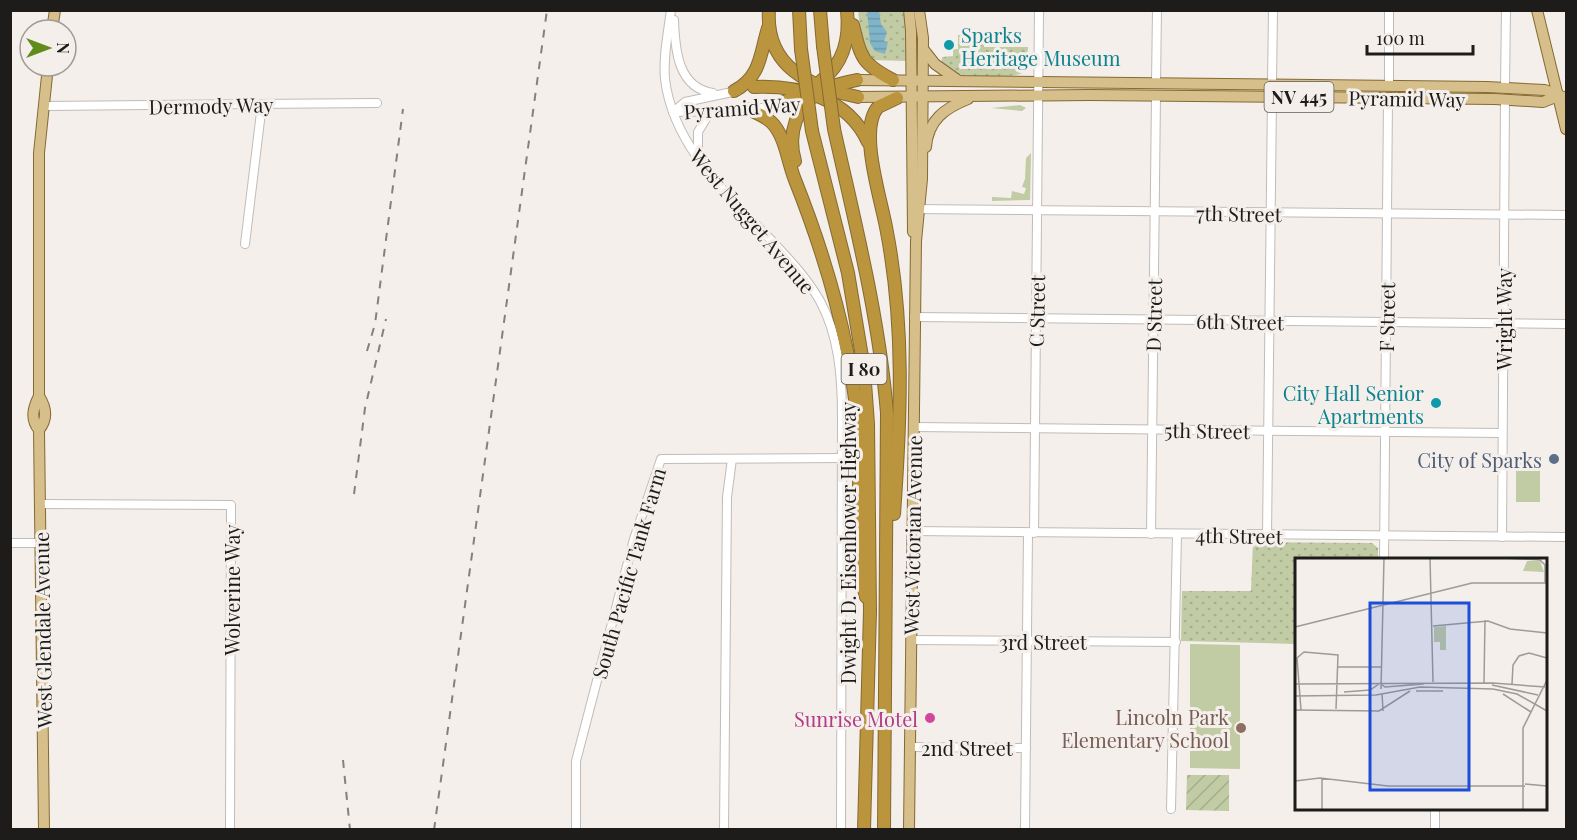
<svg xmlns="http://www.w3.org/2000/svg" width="1577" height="840" font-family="'Playfair Display',serif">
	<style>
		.grass { fill: #c1cba4 }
		.park { fill: url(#park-dots) }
		.garden { fill: url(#garden-furrows) }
		.water { fill: url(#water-rules) }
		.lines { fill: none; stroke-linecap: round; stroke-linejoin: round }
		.minor-casing { stroke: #c1bcb8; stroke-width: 10 }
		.major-casing { stroke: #846a31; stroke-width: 12 }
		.highway-casing { stroke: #846a31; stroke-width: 14 }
		.minor { stroke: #fff; stroke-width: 8 }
		.major { stroke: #d6bf8b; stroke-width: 10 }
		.highway { stroke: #bb943e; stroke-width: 12 }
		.rail { stroke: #83807d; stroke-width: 2; stroke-dasharray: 8 8; stroke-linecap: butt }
		.highway-bridge-casing { stroke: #846a31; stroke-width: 14; stroke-linecap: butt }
		.highway-bridge { stroke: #bb943e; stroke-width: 12 }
		.culture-dot { fill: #0f9aa8; stroke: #f4efeb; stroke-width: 2 }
		.service-dot { fill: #5c6f8a; stroke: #f4efeb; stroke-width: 2 }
		.hotel-dot { fill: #d1479c; stroke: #f4efeb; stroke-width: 2 }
		.education-dot { fill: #8d6e63; stroke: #f4efeb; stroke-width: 2 }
		.labels { text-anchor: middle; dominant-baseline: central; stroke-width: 6; stroke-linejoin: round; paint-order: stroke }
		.shield { fill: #f4efeb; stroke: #5e5b59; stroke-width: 1.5 }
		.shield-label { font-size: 18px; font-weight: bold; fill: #1d1c1a }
		.culture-label { font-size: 20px; fill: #0d838f; stroke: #f4efeb; text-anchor: start }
		.street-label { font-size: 20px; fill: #1d1c1a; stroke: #f4efeb }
		.service-label { font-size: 20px; fill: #4e5e75; stroke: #f4efeb; text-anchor: end }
		.education-label { font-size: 20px; fill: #785e54; stroke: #f4efeb; text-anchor: end }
		.hotel-label { font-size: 20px; fill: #b23c85; stroke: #f4efeb; text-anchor: end }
		.inset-road { fill: none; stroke: #9e9b97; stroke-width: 1.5 }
		.view { fill: #1d4ed8; fill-opacity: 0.15; stroke: #1d4ed8; stroke-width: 3 }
		.inset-edge { fill: none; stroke: #1d1c1a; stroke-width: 3 }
	</style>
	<defs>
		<pattern id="park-dots" width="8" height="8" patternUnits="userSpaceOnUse" patternTransform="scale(1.5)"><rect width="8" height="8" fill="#c1cba4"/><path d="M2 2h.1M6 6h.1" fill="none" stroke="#a5ae8d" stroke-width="1.8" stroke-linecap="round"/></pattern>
		<pattern id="garden-furrows" width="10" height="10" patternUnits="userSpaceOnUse" patternTransform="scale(1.5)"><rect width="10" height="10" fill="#c1cba4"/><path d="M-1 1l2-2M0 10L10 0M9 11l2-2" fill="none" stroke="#a5ae8d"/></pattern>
		<pattern id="water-rules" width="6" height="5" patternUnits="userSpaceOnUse" patternTransform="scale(1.5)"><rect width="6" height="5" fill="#7fb4c9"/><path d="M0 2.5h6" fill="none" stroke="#6d9aac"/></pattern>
	</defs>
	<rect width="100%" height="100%" fill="#f4efeb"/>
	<g class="grass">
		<polygon points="1020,105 1026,108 1022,111 991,108"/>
		<polygon points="1031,153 1030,200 992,201 992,197 1011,198 1012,191 1024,194 1026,188 1022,187 1025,179 1026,158"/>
		<polygon points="1516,454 1540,455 1540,502 1516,502"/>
		<polygon points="1190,644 1240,645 1240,769 1190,768"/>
	</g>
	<g class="park">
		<polygon points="858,11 903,11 907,29 906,61 870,60 862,45"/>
		<path d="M984 34V47H1028L1026 71C1018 79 972 77 959 74 953 73 947 69 941 66L942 57 953 56V49H958V35Z"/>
		<polygon points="1253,542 1372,543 1378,548 1378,559 1296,560 1296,644 1181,641 1182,591 1251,591"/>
	</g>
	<polygon class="garden" points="1187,775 1229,775 1229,811 1186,810"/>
	<polygon class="water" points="867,11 879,11 881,24 887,32 884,41 888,42 885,54 875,51 870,43"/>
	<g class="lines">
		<defs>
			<g id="minor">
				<path d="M671 10C668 33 663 56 665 79 673 146 727 194 771 240 789 259 807 278 820 301 839 336 842 377 842 416L841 830"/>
				<path d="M674 20C675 50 678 88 713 93"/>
				<polyline points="1156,83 1157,10"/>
				<polyline points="1272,84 1273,10"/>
				<polyline points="1389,85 1389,10"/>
				<polyline points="1505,87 1506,10"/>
				<polyline points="44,106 377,103"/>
				<polyline points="673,112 685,102 737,91"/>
				<polyline points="673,112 734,111 810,103"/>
				<polyline points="698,160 698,132 710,112"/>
				<polyline points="913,209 1566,215"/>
				<polyline points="245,244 262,104"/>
				<polyline points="914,317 1566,324"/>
				<polyline points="913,427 1502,433"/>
				<polyline points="41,504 231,505 230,830"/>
				<polyline points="912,531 1566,537"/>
				<polyline points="1034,533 1039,10"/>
				<polyline points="1151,534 1156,96"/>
				<polyline points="1267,535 1272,97"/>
				<polyline points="1502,537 1505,100"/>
				<polyline points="10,543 41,543"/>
				<polyline points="1384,560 1388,98"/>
				<polyline points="911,640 1176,642"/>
				<polyline points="909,747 1026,748"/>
				<polyline points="1435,808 1435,830"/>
				<polyline points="1171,809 1177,535"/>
				<polyline points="576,830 576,761 634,539 661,459 842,458"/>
				<polyline points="724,830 727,497 732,459"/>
				<polyline points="1025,830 1028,533"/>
			</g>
			<g id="major">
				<polyline points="909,10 911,31 913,232"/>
				<polyline points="1537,10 1566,129"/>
				<polyline points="52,30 55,10"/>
				<polyline points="924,50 935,64 959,81"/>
				<polyline points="857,80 1487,87 1545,90 1566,98"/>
				<polyline points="858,97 1090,95 1495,99 1543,102 1558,96"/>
				<path d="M926 147C928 120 945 108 968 99"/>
				<path d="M39 396C46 407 48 419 39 430L44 830"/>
				<path d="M39 430C30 419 33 408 39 396V153L48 66"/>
				<polyline points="909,830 916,241 922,179 923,38 919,10"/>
			</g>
			<g id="highway">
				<path d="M769 10C765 67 810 87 858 97"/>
				<polyline points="799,10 801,49"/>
				<polyline points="820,10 823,46"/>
				<path d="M853 25C861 58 862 64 893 80"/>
				<path d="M821 81C844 63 850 39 847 10"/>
				<path d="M754 87C799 85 848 98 868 142"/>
				<path d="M734 91C761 77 760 54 768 28"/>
				<polyline points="775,107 803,92"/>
				<path d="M747 109C757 113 767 117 774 125 786 140 788 163 795 180 828 263 853 350 859 439 862 491 851 547 866 597"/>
				<path d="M834 129C855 223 879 316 887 413L884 830"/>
				<polyline points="812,131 848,273 864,369 868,424 870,611 864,830"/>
				<path d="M795 161C787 135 796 105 821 91 831 85 845 83 857 80"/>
				<path d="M894 514C901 417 905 323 886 227 881 199 858 129 878 107L897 98"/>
			</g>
		</defs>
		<use href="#minor" class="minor-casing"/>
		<use href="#major" class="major-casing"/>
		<use href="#highway" class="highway-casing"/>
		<use href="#minor" class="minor"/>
		<use href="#major" class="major"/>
		<use href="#highway" class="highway"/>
		<g class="rail">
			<polyline points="367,351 375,324 403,109"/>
			<polyline points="354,494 365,408 386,319"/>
			<polyline points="343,760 350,830"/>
			<polyline points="434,830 547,10"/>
		</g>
		<defs>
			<g id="highway-bridge">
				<polyline points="823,46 834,129"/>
				<polyline points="801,49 812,131"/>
			</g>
		</defs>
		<use href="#highway-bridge" class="highway-bridge-casing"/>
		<use href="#highway-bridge" class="highway-bridge"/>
	</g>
	<g class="culture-dot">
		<circle cx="949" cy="45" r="6"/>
		<circle cx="1436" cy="403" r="6"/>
	</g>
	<circle class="service-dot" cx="1554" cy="459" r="6"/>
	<circle class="hotel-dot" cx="930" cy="718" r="6"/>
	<circle class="education-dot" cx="1241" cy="728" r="6"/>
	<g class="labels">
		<g class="shield">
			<rect x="1264.5" y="82" width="69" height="30" rx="4.5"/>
			<rect x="841.5" y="354" width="45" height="30" rx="4.5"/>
		</g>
		<g class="shield-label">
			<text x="1299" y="97">NV 445</text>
			<text x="864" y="369">I 80</text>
		</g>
		<g class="culture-label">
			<text x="961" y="34">Sparks<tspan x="961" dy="23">Heritage Museum</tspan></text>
			<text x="1424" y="392" text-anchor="end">City Hall Senior<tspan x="1424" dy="23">Apartments</tspan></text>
		</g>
		<g class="street-label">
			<text transform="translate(1407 98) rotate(1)">Pyramid Way</text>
			<text transform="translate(211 105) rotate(-1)">Dermody Way</text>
			<text transform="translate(742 107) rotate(-4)">Pyramid Way</text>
			<text transform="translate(1239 213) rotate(1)">7th Street</text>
			<text transform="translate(753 221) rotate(50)">West Nugget Avenue</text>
			<text transform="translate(1036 311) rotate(-89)">C Street</text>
			<text transform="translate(1153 315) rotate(-89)">D Street</text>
			<text transform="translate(1386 317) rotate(-89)">F Street</text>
			<text transform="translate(1503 319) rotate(-90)">Wright Way</text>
			<text transform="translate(1240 321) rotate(1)">6th Street</text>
			<text transform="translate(1207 430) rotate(1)">5th Street</text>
			<text transform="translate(912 535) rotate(-89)">West Victorian Avenue</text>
			<text transform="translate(1239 535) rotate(1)">4th Street</text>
			<text transform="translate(847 543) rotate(-90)">Dwight D. Eisenhower Highway</text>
			<text transform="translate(628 573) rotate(-74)">South Pacific Tank Farm</text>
			<text transform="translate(231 590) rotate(-90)">Wolverine Way</text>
			<text transform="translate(42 630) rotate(-91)">West Glendale Avenue</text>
			<text x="1043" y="641">3rd Street</text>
			<text x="967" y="747">2nd Street</text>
		</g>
		<g class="service-label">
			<text x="1542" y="459">City of Sparks</text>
		</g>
		<g class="education-label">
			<text x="1229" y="716">Lincoln Park<tspan x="1229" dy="23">Elementary School</tspan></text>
		</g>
		<g class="hotel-label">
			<text x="918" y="718">Sunrise Motel</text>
		</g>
	</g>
	<g transform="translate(1295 558)">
		<rect width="252" height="252" fill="#f4efeb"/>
		<path d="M232 3H245L249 14 228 13Z" fill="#c1cba4"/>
		<path d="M151 68V92H145V84H139V69Z" fill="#c1cba4"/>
		<path class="inset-road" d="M135 0 138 124M209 0 245 2 250 7V25M138 68 193 63 215 71 252 75M0 69 177 25H252M43 109H86M189 125 190 62M0 126 198 125 250 129M86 126 90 129 129 126M217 126 218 107 224 98 234 95 252 100M197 127 243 137M86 131 89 0M121 133H148M49 134 75 132 84 126M87 135 88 153M208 136 236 154M0 138 81 137 125 129 198 131 222 136 252 153M0 152 84 153 115 133M6 152 2 100 9 94 43 97 41 151M0 223 25 220 93 228H230M230 226 252 228M27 252V220M228 252V170L252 122"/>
		<path class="view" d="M75 45H174V232H75Z"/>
		<rect width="252" height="252" class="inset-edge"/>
	</g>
	<rect width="1577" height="840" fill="none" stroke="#1d1c1a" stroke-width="24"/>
	<g transform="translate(48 48) rotate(90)"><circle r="28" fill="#f4efeb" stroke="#9e9b97" stroke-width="1.5"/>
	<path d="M0-4.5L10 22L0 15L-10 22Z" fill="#618c1d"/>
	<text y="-9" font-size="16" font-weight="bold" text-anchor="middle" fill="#1d1c1a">N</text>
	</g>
	<path d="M1367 45v9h106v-9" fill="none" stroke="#1d1c1a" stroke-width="3"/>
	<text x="1376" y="45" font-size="18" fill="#1d1c1a" stroke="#f4efeb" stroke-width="4.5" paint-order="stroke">100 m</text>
</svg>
